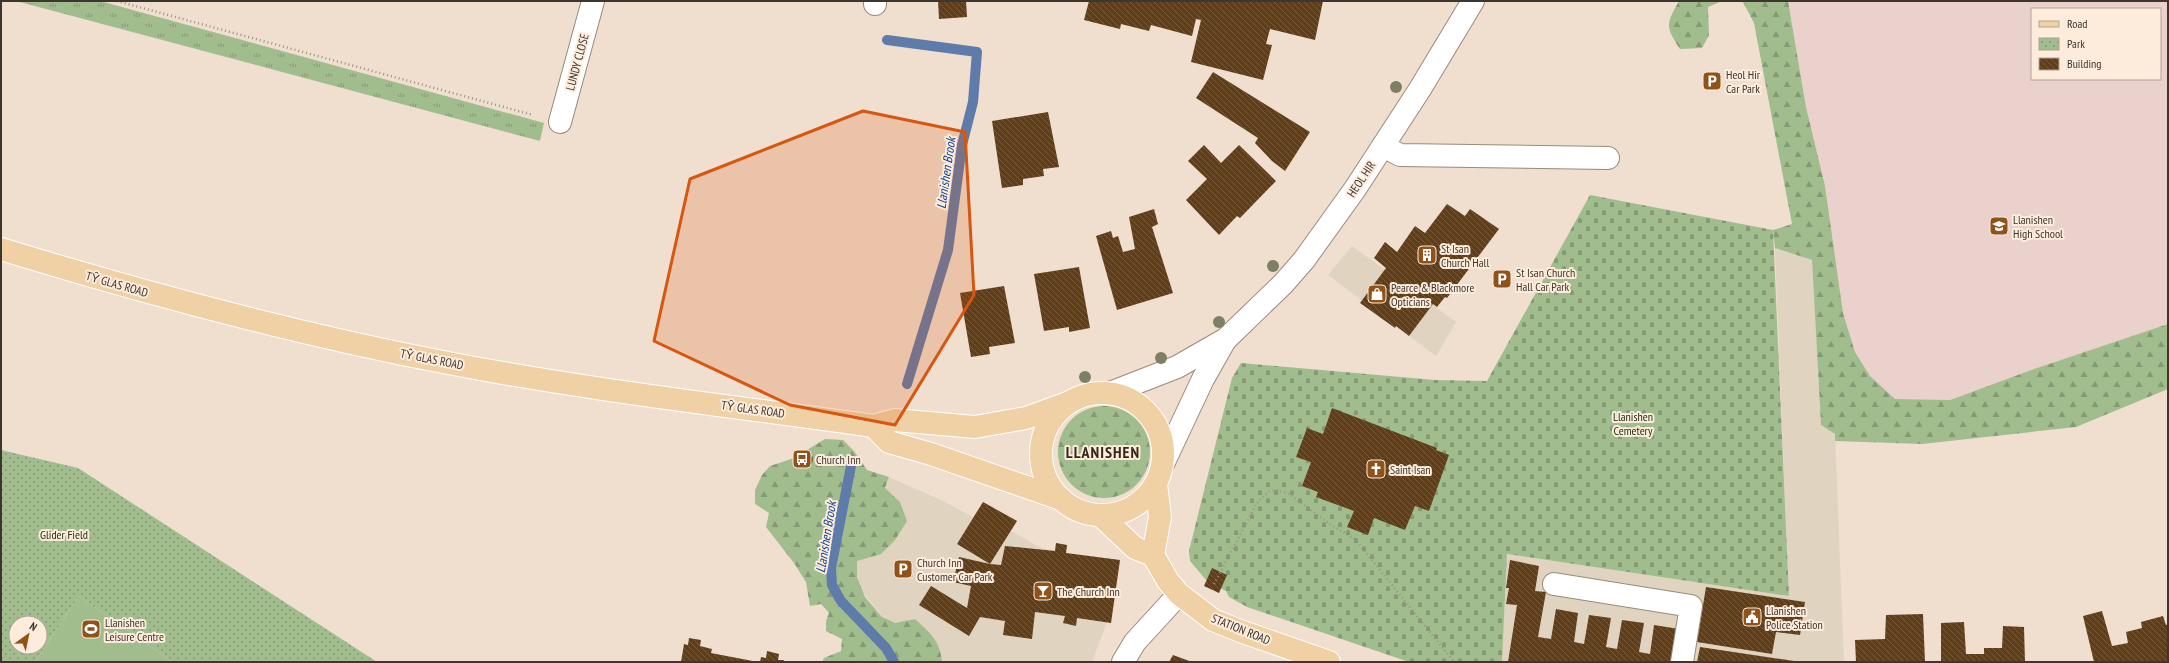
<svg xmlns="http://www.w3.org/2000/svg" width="2169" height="663" font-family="'PT Sans Narrow',sans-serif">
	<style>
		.commercial { fill: #e0d3c0 }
		.education { fill: #ebd1cc; fill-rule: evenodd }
		.grass { fill: url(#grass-tufts) }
		.forest { fill: url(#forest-firs) }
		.cemetery { fill: url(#cemetery-stones) }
		.park { fill: url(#park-dots); fill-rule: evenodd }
		.garden { fill: #a1bd8e }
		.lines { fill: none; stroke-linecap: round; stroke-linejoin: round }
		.stream { stroke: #5e7baa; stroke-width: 10 }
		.building { fill: url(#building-back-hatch) }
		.minor-casing { stroke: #9a8a7b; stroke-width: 24 }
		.major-casing { stroke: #fff; stroke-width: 24 }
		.path { stroke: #9c9084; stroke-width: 2.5; stroke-dasharray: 1 3; stroke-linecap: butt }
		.minor { stroke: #fff; stroke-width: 22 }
		.major { stroke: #f0d1a6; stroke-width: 22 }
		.tree { fill: #7e8066 }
		.marked { fill: #d75610; fill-opacity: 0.2; stroke: #d75610; stroke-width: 3; stroke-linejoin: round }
		.labels { text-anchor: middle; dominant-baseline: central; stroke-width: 4; stroke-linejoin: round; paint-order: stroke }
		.street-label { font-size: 12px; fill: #3c362f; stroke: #fdecdc }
		.poi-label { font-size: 12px; fill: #3c362f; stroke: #fdecdc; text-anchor: start }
		.park-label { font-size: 12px; fill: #203211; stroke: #fdecdc }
		.water-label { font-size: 13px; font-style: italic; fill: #0b4193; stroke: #fdecdc }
		.district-label { font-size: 16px; font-weight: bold; letter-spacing: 1px; fill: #35281c; stroke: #fdecdc }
	</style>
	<defs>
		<pattern id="grass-tufts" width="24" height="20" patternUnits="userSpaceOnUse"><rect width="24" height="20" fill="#a1bd8e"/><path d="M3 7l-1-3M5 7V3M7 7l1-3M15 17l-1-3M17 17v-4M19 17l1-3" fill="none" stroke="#849a74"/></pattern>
		<pattern id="forest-firs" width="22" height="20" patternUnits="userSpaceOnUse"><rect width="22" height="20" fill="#a1bd8e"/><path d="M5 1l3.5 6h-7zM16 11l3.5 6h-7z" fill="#849a74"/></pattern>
		<pattern id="cemetery-stones" width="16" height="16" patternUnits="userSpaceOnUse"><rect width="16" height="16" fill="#a1bd8e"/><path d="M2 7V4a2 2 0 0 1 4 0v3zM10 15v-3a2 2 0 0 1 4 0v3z" fill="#849a74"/></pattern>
		<pattern id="park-dots" width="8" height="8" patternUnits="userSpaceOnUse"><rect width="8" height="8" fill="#a1bd8e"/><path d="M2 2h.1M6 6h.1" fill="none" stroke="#849a74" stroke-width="1.8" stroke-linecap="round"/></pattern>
		<pattern id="building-back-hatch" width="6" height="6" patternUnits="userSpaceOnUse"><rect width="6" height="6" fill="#603e19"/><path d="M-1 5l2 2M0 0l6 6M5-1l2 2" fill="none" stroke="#74593b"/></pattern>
	</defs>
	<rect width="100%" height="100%" fill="#f0dfcf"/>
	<g class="commercial">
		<polygon points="1352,246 1456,322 1436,356 1328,275"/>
		<polygon points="1775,248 1812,260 1821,425 1835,434 1844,662 1502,662 1507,554 1789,596"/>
		<polygon points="889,477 941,500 973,517 983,502 1017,521 1011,531 1041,548 1055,551 1056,543 1067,545 1066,553 1120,560 1111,623 1107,622 1092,662 910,662 907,648 852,578 846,547 877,515"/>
	</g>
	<path class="education" d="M1788 1H2168V324L2034 369 1950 400 1895 399 1870 376 1855 352 1843 313 1825 186 1806 107ZM2032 9H2160V79H2032Z"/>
	<polygon class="grass" points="16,1 100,1 544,123 540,141"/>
	<g class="forest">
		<path d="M1679 1H1722L1708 7 1709 35 1702 48 1680 49C1665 26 1666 24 1679 1Z"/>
		<polygon points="1737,1 1788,1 1806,107 1825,186 1843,313 1855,352 1870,376 1895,399 1950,400 2034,369 2168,324 2168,389 2076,427 1922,444 1835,441 1835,434 1821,425 1812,260 1775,248 1773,230 1792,224 1754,23 1743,2"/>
		<circle cx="1104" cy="452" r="46"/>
		<path d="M825 439 843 440 854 451 867 470 889 477 885 488 900 502 907 521 895 540 881 554 857 561V577L865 597 882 617 895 623 915 619C930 633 940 640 942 662H822L824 658 841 651 842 639 826 631V621L829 613 821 604 810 606 806 582 794 563 766 527 769 513 755 504V490L762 475 770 466 794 458Z"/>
	</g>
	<polygon class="cemetery" points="1590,195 1773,230 1789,596 1507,554 1502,662 1409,662 1247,607 1229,597 1226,591 1207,581 1190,561 1189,551 1232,378 1241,363 1435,380 1487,381"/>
	<path class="park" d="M1 450 78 468 377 662H173L79 596 35 662H1ZM16 623H40V647H16Z"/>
	<polygon class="garden" points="79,596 173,662 35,662"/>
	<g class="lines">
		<g class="stream">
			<polyline points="887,40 977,52 973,102 962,145 948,250 907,384"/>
			<polyline points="851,466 831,568 832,585 841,601 886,648 894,662"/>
		</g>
	</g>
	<g class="building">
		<polygon points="938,1 966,1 967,17 939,19"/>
		<polygon points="1089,1 1323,1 1315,40 1270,29 1266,44 1272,45 1263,80 1191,62 1201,20 1196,19 1192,36 1151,25 1149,31 1121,24 1120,29 1084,20"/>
		<polygon points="1213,72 1310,132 1285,171 1272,161 1255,143 1258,138 1196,98"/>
		<polygon points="1048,112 1059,167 1043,169 1044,176 1023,179 1023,185 1002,188 992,121"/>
		<polygon points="1204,145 1221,163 1239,145 1276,181 1240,218 1237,216 1219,235 1186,200 1207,179 1188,161"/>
		<polygon points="1447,204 1465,216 1470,209 1499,229 1447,298 1445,297 1437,307 1433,304 1409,336 1396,326 1395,328 1360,303 1386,268 1374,258 1385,242 1397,252 1415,226 1425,233"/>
		<polygon points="1154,209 1158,224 1152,227 1173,293 1117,310 1096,236 1111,231 1113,238 1118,236 1123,252 1135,249 1129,217"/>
		<polygon points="1079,267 1090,328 1069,332 1069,327 1044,331 1034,274"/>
		<polygon points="1004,286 1015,343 989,347 990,354 971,357 960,293"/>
		<polygon points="1332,408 1437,448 1436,450 1449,455 1429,511 1415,506 1405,530 1374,518 1368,535 1347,527 1354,511 1316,497 1318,492 1302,486 1311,462 1296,457 1307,428 1323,434"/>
		<polygon points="794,453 813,457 812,464 793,460"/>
		<polygon points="983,502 1017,521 990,564 1001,565 1005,546 1055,551 1056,543 1067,545 1066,553 1120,560 1111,623 1077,618 1076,626 1063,623 1065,616 1035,612 1032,639 1003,635 1005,621 980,617 969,636 919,605 931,586 967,608 971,586 953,582 959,557 990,564 957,544"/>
		<polygon points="1510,560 1539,566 1535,591 1546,592 1538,637 1551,639 1556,609 1578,613 1574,642 1584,644 1589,615 1611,618 1606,647 1617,649 1622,620 1644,623 1639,652 1650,654 1654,625 1679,629 1674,662 1508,662 1517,605 1506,604 1509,588 1506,588"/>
		<polygon points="1212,568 1227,575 1219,593 1204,586"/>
		<polygon points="1706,587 1805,602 1800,635 1776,632 1772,654 1697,642"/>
		<polygon points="2102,611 2112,646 2128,643 2126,632 2142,628 2141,622 2163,616 2166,625 2168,624 2168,662 2094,662 2083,616"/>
		<polygon points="1923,614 1925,662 1856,662 1855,640 1885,639 1886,615"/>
		<polygon points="1964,622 1966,654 1984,654 1984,648 2002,648 2003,626 2024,627 2025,662 1941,662 1941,623"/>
		<polygon points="689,638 701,640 700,646 712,649 711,653 758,662 681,662 684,644 688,645"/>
		<polygon points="1700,647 1794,661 1794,662 1697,662"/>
		<polygon points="767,651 779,654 778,660 784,660 783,662 760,662 761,657 766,658"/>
		<polygon points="1173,655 1192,662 1169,662"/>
	</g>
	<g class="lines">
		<defs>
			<g id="minor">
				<polyline points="875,4 875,1"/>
				<polyline points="560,122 593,1"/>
				<polyline points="1383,146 1400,155 1608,158"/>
				<polyline points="1110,393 1177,367 1226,339 1283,284 1304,260 1355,189 1420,89 1473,1"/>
				<polyline points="1163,464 1203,379 1225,340"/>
				<polyline points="1554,584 1691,606 1682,662"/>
				<polyline points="1123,662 1135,642 1179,594"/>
			</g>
			<g id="major">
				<path d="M1 249C148 294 297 334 448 363 588 390 731 406 873 426L895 420 975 427 1026 418 1070 402"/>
				<circle cx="1102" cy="454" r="61"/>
				<polyline points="873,426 889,442 931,454 1061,499"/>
				<polyline points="1100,515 1135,548 1153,555 1168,581 1179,594 1213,620 1240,631 1329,662"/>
				<polyline points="1153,555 1160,517 1156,484"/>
			</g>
		</defs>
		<use href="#minor" class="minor-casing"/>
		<use href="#major" class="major-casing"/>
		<g class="path">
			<polyline points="117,1 533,115"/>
			<polyline points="1214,584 1257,503 1268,492 1276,490 1289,494 1331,525 1355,539 1454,662"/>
		</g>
		<use href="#minor" class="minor"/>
		<use href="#major" class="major"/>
	</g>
	<g class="tree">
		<circle cx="1396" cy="87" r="6"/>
		<circle cx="1273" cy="266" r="6"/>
		<circle cx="1219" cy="322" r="6"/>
		<circle cx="1161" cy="358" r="6"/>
		<circle cx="1085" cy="377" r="6"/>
	</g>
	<path class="marked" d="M863 111 965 132 974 295 895 425 790 405 654 341 690 179Z"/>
	<defs>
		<symbol id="parking-square" viewBox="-11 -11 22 22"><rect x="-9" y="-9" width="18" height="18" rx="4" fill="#91521a" stroke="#fdecdc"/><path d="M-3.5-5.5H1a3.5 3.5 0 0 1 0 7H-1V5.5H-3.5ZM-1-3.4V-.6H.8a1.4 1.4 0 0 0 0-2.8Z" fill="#fff"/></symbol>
		<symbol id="school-square" viewBox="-11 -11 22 22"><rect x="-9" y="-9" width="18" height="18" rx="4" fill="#91521a" stroke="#fdecdc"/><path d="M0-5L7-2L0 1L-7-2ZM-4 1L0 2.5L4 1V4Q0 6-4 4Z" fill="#fff"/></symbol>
		<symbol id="building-square" viewBox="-11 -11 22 22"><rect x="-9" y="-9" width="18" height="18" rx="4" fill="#91521a" stroke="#fdecdc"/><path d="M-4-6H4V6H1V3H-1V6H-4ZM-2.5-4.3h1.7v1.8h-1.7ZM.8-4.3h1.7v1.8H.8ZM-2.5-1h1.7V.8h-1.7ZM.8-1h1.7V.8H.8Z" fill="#fff"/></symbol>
		<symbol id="shop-square" viewBox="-11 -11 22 22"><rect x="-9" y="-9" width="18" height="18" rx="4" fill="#91521a" stroke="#fdecdc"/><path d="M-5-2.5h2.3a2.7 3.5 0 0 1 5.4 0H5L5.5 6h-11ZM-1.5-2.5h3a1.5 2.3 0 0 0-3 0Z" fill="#fff"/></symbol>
		<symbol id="bus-square" viewBox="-11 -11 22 22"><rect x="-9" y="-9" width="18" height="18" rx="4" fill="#91521a" stroke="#fdecdc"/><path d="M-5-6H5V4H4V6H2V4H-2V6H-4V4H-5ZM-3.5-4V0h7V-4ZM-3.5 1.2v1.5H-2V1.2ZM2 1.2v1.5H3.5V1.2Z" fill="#fff"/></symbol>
		<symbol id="church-square" viewBox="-11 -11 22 22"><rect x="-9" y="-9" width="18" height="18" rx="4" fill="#91521a" stroke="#fdecdc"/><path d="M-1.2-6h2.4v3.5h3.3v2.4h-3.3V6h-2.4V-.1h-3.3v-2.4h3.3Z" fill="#fff"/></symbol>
		<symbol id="bar-square" viewBox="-11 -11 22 22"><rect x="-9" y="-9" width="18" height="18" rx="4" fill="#91521a" stroke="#fdecdc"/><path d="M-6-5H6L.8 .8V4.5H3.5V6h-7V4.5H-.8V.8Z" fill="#fff"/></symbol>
		<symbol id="civic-square" viewBox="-11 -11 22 22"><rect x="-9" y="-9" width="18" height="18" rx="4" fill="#91521a" stroke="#fdecdc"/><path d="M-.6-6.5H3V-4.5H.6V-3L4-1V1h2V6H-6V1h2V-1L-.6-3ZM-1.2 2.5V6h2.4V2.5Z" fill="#fff"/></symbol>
		<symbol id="stadium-square" viewBox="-11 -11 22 22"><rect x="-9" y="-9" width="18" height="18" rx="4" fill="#91521a" stroke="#fdecdc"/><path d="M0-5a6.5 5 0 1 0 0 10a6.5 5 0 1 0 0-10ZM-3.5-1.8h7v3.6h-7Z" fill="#fff"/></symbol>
	</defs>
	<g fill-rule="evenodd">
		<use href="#parking-square" x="1701" y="70" width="22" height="22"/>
		<use href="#school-square" x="1988" y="215" width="22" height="22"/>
		<use href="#building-square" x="1416" y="244" width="22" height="22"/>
		<use href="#parking-square" x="1491" y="268" width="22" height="22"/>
		<use href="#shop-square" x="1366" y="283" width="22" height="22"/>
		<use href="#bus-square" x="791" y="448" width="22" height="22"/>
		<use href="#church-square" x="1365" y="458" width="22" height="22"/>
		<use href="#parking-square" x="892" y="558" width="22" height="22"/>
		<use href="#bar-square" x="1032" y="580" width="22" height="22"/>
		<use href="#civic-square" x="1741" y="606" width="22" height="22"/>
		<use href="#stadium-square" x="80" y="618" width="22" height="22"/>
	</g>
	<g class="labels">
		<g class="street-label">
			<text transform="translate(577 62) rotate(-75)">LUNDY CLOSE</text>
			<text transform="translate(1361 179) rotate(-56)">HEOL HIR</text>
			<text transform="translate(117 284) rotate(16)">TŶ GLAS ROAD</text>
			<text transform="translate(432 359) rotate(11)">TŶ GLAS ROAD</text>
			<text transform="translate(753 409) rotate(8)">TŶ GLAS ROAD</text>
			<text transform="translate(1241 629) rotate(22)">STATION ROAD</text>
		</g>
		<g class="poi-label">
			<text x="1726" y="74">Heol Hir<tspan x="1726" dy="14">Car Park</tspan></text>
			<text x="2013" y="219">Llanishen<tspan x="2013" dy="14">High School</tspan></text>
			<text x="1441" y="248">St Isan<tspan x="1441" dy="14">Church Hall</tspan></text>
			<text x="1516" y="272">St Isan Church<tspan x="1516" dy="14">Hall Car Park</tspan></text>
			<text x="1391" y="287">Pearce &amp; Blackmore<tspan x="1391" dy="14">Opticians</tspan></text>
			<text x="816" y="459">Church Inn</text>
			<text x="1390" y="469">Saint Isan</text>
			<text x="917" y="562">Church Inn<tspan x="917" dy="14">Customer Car Park</tspan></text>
			<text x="1057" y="591">The Church Inn</text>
			<text x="1766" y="610">Llanishen<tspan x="1766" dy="14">Police Station</tspan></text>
			<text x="105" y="622">Llanishen<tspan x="105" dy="14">Leisure Centre</tspan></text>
		</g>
		<g class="park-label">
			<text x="1633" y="416">Llanishen<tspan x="1633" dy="14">Cemetery</tspan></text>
			<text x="64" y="534">Glider Field</text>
		</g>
		<g class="water-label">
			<text transform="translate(946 173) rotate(-82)">Llanishen Brook</text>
			<text transform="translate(826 537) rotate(-81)">Llanishen Brook</text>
		</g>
		<g class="district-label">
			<text x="1103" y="452">LLANISHEN</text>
		</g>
	</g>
	<rect width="2169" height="663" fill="none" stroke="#3c362f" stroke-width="4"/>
	<rect x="2031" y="8" width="130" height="72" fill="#fdecdc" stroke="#b0a397"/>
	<rect x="2039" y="21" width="20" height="6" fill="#f0d1a6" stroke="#b0a397"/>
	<text x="2067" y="28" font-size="12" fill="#3c362f">Road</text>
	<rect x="2039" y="38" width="20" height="12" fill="url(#park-dots)" stroke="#b0a397"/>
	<text x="2067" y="48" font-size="12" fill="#3c362f">Park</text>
	<rect x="2039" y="58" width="20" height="12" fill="url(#building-back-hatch)" stroke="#b0a397"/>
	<text x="2067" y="68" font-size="12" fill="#3c362f">Building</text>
	<g transform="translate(28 635) rotate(33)"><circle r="19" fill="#fdecdc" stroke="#b0a397"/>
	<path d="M0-3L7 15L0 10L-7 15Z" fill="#91521a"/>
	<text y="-6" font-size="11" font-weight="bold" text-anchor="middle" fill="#3c362f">N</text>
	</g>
</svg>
